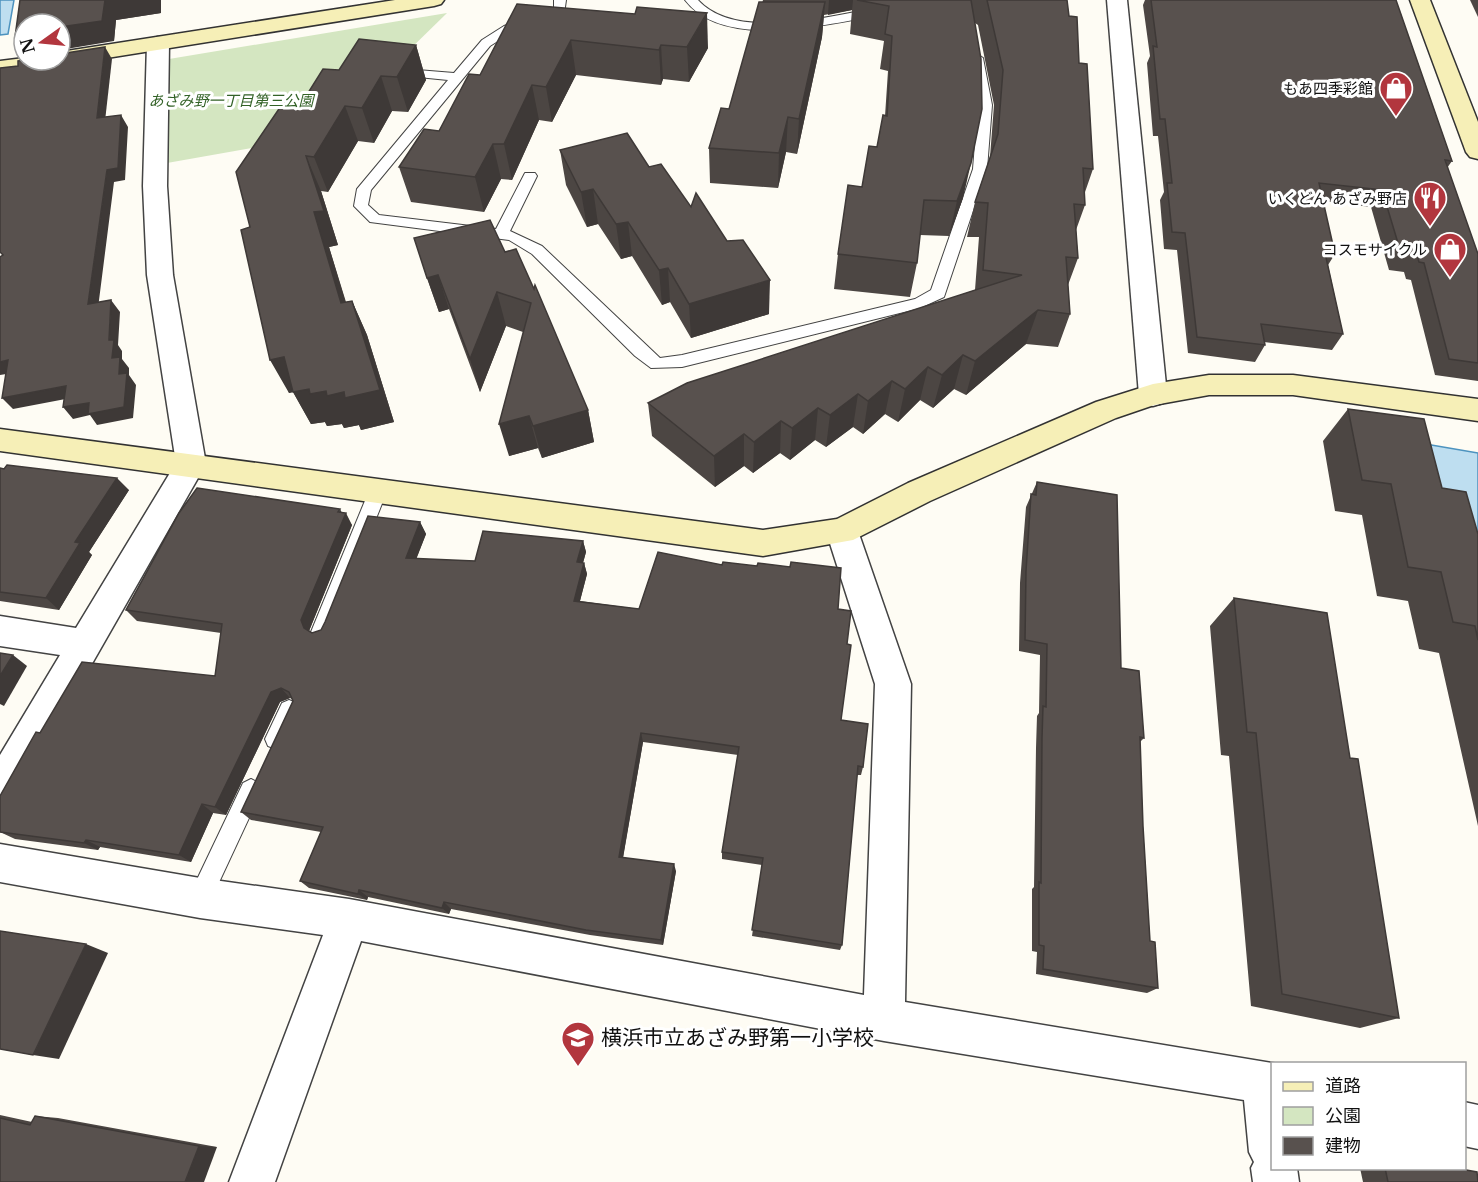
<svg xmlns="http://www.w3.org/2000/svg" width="1478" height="1182" font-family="'Libre Baskerville','Noto Sans JP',serif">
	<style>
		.green { fill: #d4e6c1 }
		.water { fill: #bedef0; stroke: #4d93bf; stroke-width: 1.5 }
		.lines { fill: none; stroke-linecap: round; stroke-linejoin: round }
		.lane-casing { stroke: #434343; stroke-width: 2 }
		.street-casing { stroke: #434343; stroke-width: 3 }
		.secondary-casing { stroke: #323232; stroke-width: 3 }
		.lane { fill: #fff; fill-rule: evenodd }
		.street { fill: #fff; fill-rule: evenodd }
		.secondary { fill: #f6efb7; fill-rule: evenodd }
		.wall { fill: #4c4643 }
		.shaded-wall { fill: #3e3937 }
		.building { fill: #58514e; stroke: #3e3937; stroke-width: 1.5 }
		.labels { text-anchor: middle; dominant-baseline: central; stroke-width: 6; stroke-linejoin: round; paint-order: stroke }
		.far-poi-label { font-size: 15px; fill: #101010; stroke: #fff; text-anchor: end }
		.far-park-label { font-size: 15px; font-style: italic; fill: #336227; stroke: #fff }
		.near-poi-label { font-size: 21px; fill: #101010; stroke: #fff; text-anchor: start }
	</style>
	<rect width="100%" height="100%" fill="#fefcf4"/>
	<polygon class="green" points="447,13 400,59 269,145 167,163 169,59"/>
	<g class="water">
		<polygon points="0,0 14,0 8,34 0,35"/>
		<polygon points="1408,441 1478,453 1478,552"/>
	</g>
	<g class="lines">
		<defs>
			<g id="lane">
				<polygon points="554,0 566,0 564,14 512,32 490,46 371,190 368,205 379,215 496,229 525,173 535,173 537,176 510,231 542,246 660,358 682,355 915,299 931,290 973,169 978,105 971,58 977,54 983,58 992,105 987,169 944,297 920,308 682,367 651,368 635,356 532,254 509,240 370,222 354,206 357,189 448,80 398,75 393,74 393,68 454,73 482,40 504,26 554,9"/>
				<path d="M685 0H698C735 41 827 17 876 8L882 12 876 16C822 25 723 50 685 0Z"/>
				<polygon points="378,484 384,486 387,491 331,632 328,638 321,641 314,638 311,632 369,491 372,486"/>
				<polygon points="289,700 296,703 300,710 284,746 276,749 268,746 265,739 282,703"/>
				<polygon points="251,779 259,783 262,790 208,906 200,910 192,906 188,898 192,890 243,783"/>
			</g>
			<g id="street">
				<polygon points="1107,0 1127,0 1167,395 1163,403 1153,406 1143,403 1139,395"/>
				<polygon points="158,37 165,39 169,43 167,186 173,275 206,464 13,802 0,807 0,755 60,655 0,646 0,616 76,628 176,463 147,275 143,186 147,43 151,39"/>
				<polygon points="842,518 853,522 858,531 911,684 905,1002 1278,1064 1272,1064 1272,1168 1297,1168 1299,1182 1253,1182 1251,1168 1254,1162 1249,1152 1244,1100 884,1041 361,941 275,1182 229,1182 323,935 200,918 0,882 0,844 200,878 349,899 864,995 875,684 826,531 831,522"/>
				<polygon points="1464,1102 1478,1105 1478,1149 1464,1146"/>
			</g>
			<g id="secondary">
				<polygon points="395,0 444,0 441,4 434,6 0,75 0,61 24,58 24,60 60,60 60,52"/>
				<polygon points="1410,0 1430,0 1478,122 1478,159 1470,157 1466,152"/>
				<polygon points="1209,375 1293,375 1478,399 1478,421 1293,395 1209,395 1154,405 1116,418 930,501 853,540 763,556 0,451 0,429 763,530 837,519 908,483 1096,402 1153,384"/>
			</g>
		</defs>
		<use href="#lane" class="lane-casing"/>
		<use href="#street" class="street-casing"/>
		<use href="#secondary" class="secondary-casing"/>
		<use href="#lane" class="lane"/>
		<use href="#street" class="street"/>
		<use href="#secondary" class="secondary"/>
	</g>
	<g class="wall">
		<polygon points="20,0 161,13 116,20 114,41 60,24 24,24 24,51 15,37"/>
		<polygon points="763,0 1067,0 1069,16 1079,63 1093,169 1084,195 1085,205 1076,230 1078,258 1068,285 1070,314 1058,347 1026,344 966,395 954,389 933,408 920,400 898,422 885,414 863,434 853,427 826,447 815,440 790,460 780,453 753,473 744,466 715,487 652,436 648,403 975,290 979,237 967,237 975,202 990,157 994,105 978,25 975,23 963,198 949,236 920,235 917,263 910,297 834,289 838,254 877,147 885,116 888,71 880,69 884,41 850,34 852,10 824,15 822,37 797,154 786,152 778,188 710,183 709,148 729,109"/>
		<polygon points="1145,0 1396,0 1452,161 1447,168 1478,254 1478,381 1435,375 1411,280 1406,279 1404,272 1389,270 1371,207 1323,201 1335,254 1328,265 1343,334 1332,350 1264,342 1265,345 1255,362 1188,353 1177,250 1164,249 1160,200 1164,192 1158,136 1153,136 1147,63 1150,56 1143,5"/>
		<polygon points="1470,0 1478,0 1478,17"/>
		<polygon points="635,14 708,48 689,82 663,79 661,85 576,75 552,122 539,120 512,180 501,179 484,212 411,202 399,167 439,131 480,75"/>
		<polygon points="416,45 426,80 408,112 392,111 374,143 358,141 328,192 321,191 338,245 329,247 346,302 352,301 367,335 394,422 361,430 359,425 344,428 342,424 327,426 325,422 311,424 293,392 289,393 250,227 303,101 339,70"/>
		<polygon points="560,150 649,167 769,314 691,338 670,302 662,305 632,256 621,259 598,224 587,227 566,185"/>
		<polygon points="505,252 588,410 594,442 542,458 538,448 509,456 523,332 506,326 480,392 449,309 439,312 427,278"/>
		<polygon points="1348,409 1442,488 1478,534 1478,826 1439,653 1419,649 1408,601 1377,596 1362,515 1335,511 1323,441"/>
		<polygon points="0,468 129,490 89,552 92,555 59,610 0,601"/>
		<polygon points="1037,482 1121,668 1144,738 1140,742 1143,826 1150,941 1158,988 1147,993 1036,974 1037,952 1032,951 1032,889 1034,887 1036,748 1037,716 1039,713 1040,655 1019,651 1020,583 1026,507"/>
		<polygon points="342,513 352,525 309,631 312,633 321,630 420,522 426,534 416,559 475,561 583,541 586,552 583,563 584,563 587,574 580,601 639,609 838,609 847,644 841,720 863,767 861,775 857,775 842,945 840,950 752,936 762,865 722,859 722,852 738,755 643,742 623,857 676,871 663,945 590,935 451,909 449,914 368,897 367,900 309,888 300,881 321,832 251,820 241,812 293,701 292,699 290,698 280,702 226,815 213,813 191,862 100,847 98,850 15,839 0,832 0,796 40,733 215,676 221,633 137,621 126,610"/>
		<polygon points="1234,598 1350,758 1399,1018 1360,1028 1251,1006 1229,756 1221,755 1210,626"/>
		<polygon points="0,1115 32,1122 35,1116 58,1118 217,1147 0,1182"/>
		<polygon points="1360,1168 1455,1168 1478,1182 1363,1182"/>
	</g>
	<g class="shaded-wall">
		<polygon points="105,0 161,0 161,13 116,20 114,41 60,50 60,27"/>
		<polygon points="829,0 853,0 852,10 828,15"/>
		<polygon points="825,2 822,37 797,154 799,119"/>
		<polygon points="707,13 708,48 689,82 687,47"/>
		<polygon points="571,40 576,75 552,122 546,87"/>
		<polygon points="416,45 426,80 408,112 397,77"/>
		<polygon points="661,45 663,79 661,85 659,50"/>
		<polygon points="105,47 112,59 104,130 97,118"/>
		<polygon points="381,76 392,111 374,143 362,108"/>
		<polygon points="532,85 539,120 512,180 504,144"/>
		<polygon points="345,106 358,141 328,192 314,157"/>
		<polygon points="121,115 128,127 125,180 114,182 97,316 88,304 107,170"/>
		<polygon points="788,117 786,152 778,188 779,153"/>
		<polygon points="493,144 501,179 484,212 475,177"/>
		<polygon points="306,156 321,191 338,245 329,247 356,337 341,303 314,212"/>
		<polygon points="971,163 963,198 949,236 957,201"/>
		<polygon points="593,189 598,224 587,227 581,192"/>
		<polygon points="628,222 632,256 621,259 616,224"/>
		<polygon points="668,268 670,302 662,305 659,270"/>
		<polygon points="438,275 449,309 439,312 427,278"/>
		<polygon points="770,280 769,314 691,338 689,304"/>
		<polygon points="497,292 506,326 480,392 470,359"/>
		<polygon points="111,300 120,312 118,345 122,351 122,359 129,368 129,375 136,385 133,418 97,425 90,415 73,419 63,407 119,374 112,358 109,340"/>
		<polygon points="352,301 367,335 394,422 361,430 359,425 344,428 342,424 327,426 325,422 311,424 293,392 289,393 270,360"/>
		<polygon points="1038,310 1026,344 966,395 975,361"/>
		<polygon points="963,355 954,389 933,408 942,375"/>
		<polygon points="8,360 19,372 0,375 0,362"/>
		<polygon points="928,367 920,400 898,422 905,389"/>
		<polygon points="892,381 885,414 863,434 868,401"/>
		<polygon points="66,386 76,397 13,409 2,398"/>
		<polygon points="858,394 853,427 826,447 830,415"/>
		<polygon points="818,408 815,440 790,460 792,428"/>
		<polygon points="588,410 594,442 542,458 533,426"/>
		<polygon points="529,416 538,448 509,456 499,424"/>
		<polygon points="781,421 780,453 753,473 754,442"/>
		<polygon points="744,434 744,466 715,487 714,456"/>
		<polygon points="117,478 129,490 89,552 92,555 59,610 46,598 75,542"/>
		<polygon points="340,509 344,517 346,513 352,525 309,631 304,628 301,620"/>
		<polygon points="420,522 426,534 412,570 406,558"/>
		<polygon points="583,541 586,552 580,573 577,562"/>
		<polygon points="584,563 587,574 577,612 574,601"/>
		<polygon points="13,655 27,666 4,706 0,704 0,676"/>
		<polygon points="281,688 290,698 280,702 226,815 215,807 271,692"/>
		<polygon points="641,733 643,742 622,864 619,857"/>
		<polygon points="202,804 213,813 191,862 179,855"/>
		<polygon points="86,840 100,847 98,850 84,843"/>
		<polygon points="674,864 676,871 663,945 661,940"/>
		<polygon points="359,890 368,897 367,900 358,894"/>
		<polygon points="444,902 451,909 449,914 442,908"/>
		<polygon points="86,944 108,953 59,1059 33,1055"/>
		<polygon points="199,1146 217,1147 204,1182 185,1182"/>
	</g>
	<g class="building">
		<polygon points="20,0 105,0 102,21 60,27 60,24 24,24 24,37 15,37"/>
		<polygon points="857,0 971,0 981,59 982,109 971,163 957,201 924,200 917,263 838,254 848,185 862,187 869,146 877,147 883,115 887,116 892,36 885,34 889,6"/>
		<polygon points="987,0 1067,0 1069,16 1077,17 1079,63 1087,64 1093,169 1083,168 1085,205 1074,204 1078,258 1066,257 1070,314 1038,310 975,361 963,355 942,375 928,367 905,389 892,381 868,401 858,394 830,415 818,408 792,428 781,421 754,442 744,434 714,456 648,403 687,383 1022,275 983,270 988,203 975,202 998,134 1003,70"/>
		<polygon points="1151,0 1396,0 1452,161 1445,160 1478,254 1478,363 1449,359 1424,263 1419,262 1417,255 1401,253 1382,190 1319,183 1335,254 1325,253 1343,334 1261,324 1265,345 1197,337 1185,233 1172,232 1167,183 1172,183 1165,119 1160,119 1153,46 1157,47"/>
		<polygon points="759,2 825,2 799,119 788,117 779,153 709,148 721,108 729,109"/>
		<polygon points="517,4 635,14 637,7 707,13 687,47 661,45 659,50 571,40 546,87 532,85 504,144 493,144 475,177 399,167 424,129 439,131 469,74 480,75"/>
		<polygon points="359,39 416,45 397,77 381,76 362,108 345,106 314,157 306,156 324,211 314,212 341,303 352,301 380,390 345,398 344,392 327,396 326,391 310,394 309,389 293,392 284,357 270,360 241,230 250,227 236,172 285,100 303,101 323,69 339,70"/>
		<polygon points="105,47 97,118 121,115 118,168 107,170 88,304 111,300 109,340 114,340 112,358 120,357 119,374 127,373 124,407 88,414 89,403 63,407 66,386 2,398 8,360 0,362 0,257 3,255 0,252 0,68 18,66 18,61 25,60 60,60 60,54"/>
		<polygon points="627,133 649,167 661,164 691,207 696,193 727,241 743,240 770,280 689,304 668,268 659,270 628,222 616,224 593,189 581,192 560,150"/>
		<polygon points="490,220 505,252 516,249 534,289 535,285 588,410 533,426 529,416 499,424 531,303 497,292 470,359 438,275 427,278 414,238"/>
		<polygon points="1348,409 1424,419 1442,488 1466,492 1478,534 1478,640 1475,626 1453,622 1441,572 1408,567 1391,484 1362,480"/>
		<polygon points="7,465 117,478 75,542 80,543 46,598 0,592 0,468 4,469"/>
		<polygon points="1037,482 1117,495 1121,668 1139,671 1144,738 1140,737 1143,826 1150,941 1155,942 1158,988 1043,969 1044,946 1039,945 1039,882 1041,883 1042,738 1043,706 1046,707 1047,644 1025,640 1026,571 1031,494 1036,495"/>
		<polygon points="197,488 340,509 338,512 346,513 301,620 304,628 312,633 321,630 325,622 368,516 420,522 406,558 475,561 483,531 583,541 577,562 584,563 574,601 639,609 658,552 722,565 723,562 757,566 758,563 790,567 791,562 841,568 838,609 851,611 847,644 851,645 841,720 868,724 863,767 858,766 842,945 752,930 763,858 722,852 739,747 641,733 619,857 674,864 661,940 586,930 444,902 442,908 359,890 358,894 300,881 323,827 241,812 293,701 289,692 281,688 271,692 215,807 202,804 179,855 86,840 84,843 0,832 0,796 36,732 40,733 82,662 215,676 222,624 126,610 179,513"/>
		<polygon points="1234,598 1327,613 1350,758 1358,759 1399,1018 1282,994 1256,733 1247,732"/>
		<polygon points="0,653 13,655 0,676"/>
		<polygon points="0,931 86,944 33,1055 0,1049"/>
		<polygon points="35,1116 199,1146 185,1182 0,1182 0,1118 30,1125"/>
		<polygon points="1385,1168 1455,1168 1477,1172 1478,1182 1388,1182"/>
	</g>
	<defs>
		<symbol id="shop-pin" viewBox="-11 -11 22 30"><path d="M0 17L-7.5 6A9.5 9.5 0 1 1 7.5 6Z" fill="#b2363e" stroke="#fff"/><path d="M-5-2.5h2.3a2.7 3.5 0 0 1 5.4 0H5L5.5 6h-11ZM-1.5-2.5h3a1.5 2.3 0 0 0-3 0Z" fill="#fff"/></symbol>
		<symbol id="restaurant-pin" viewBox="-11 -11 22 30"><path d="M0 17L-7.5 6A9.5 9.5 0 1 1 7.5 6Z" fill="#b2363e" stroke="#fff"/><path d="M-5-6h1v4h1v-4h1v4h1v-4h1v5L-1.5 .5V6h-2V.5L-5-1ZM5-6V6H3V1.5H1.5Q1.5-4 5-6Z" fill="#fff"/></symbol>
		<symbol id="school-pin" viewBox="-11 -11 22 30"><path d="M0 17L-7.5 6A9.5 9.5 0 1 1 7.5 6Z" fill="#b2363e" stroke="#fff"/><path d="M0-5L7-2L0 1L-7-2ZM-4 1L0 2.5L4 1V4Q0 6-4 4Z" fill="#fff"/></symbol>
	</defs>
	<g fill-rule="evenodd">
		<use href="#shop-pin" x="1377" y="69" width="38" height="52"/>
		<use href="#restaurant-pin" x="1411" y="179" width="38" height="52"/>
		<use href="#shop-pin" x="1431" y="230" width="38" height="52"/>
		<use href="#school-pin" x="559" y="1019" width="38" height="52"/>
	</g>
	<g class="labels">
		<g class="far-poi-label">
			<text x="1373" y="88">もあ四季彩館</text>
			<text x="1407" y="198">いくどん あざみ野店</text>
			<text x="1427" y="249">コスモサイクル</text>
		</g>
		<g class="far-park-label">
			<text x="231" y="100">あざみ野一丁目第三公園</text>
		</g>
		<g class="near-poi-label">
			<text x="601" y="1038">横浜市立あざみ野第一小学校</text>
		</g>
	</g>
	<rect x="1271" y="1062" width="195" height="108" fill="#ffffff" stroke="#9f9f9f" stroke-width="1.5"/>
	<rect x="1283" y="1082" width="30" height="9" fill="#f6efb7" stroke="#9f9f9f" stroke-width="1.5"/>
	<text x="1325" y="1092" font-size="18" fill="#101010">道路</text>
	<rect x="1283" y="1107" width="30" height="18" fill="#d4e6c1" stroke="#9f9f9f" stroke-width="1.5"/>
	<text x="1325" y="1122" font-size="18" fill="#101010">公園</text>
	<rect x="1283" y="1137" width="30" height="18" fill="#58514e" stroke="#9f9f9f" stroke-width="1.5"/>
	<text x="1325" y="1152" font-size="18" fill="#101010">建物</text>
	<g transform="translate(42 42) rotate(255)"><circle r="28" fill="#ffffff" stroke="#9f9f9f" stroke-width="1.5"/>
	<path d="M0-4.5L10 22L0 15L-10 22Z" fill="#b2363e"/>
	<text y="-9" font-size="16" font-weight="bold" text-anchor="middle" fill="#101010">N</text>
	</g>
</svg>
